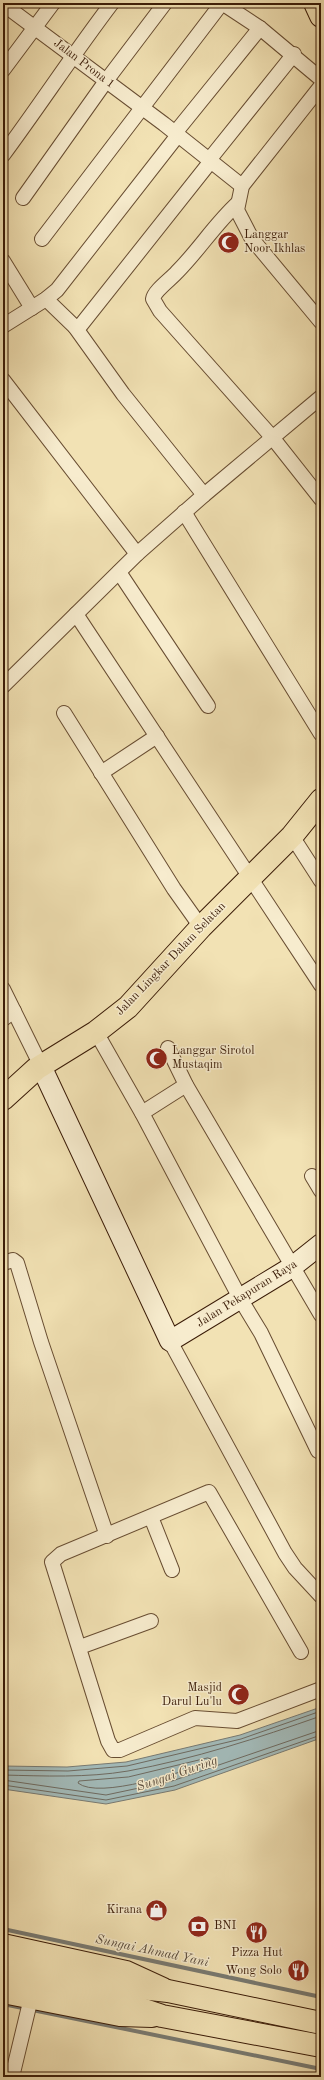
<svg xmlns="http://www.w3.org/2000/svg" width="324" height="2080" font-family="'Old Standard TT',serif">
	<style>
		.water { fill: #a2bab9; stroke: #787a72 }
		.lines { fill: none; stroke-linecap: round; stroke-linejoin: round }
		.shore { stroke: #6e6a60; stroke-width: 1 }
		.stream { stroke: #787a72; stroke-width: 4 }
		.street-casing { stroke: #684d32; stroke-width: 16 }
		.secondary-casing { stroke: #3a1b07; stroke-width: 22 }
		.primary-casing { stroke: #3a1b07; stroke-width: 24 }
		.highway-casing { stroke: #3a1b07; stroke-width: 24 }
		.street { stroke: #f7ecce; stroke-width: 14 }
		.secondary { stroke: #f7ecce; stroke-width: 20 }
		.primary { stroke: #f2e2b4; stroke-width: 22 }
		.highway { stroke: #f2e2b4; stroke-width: 22 }
		.labels { text-anchor: middle; dominant-baseline: central; stroke-width: 3; stroke-linejoin: round; paint-order: stroke }
		.street-label { font-size: 12px; fill: #3a1b07; stroke: #f7ecce }
		.poi-label { font-size: 12px; fill: #3a1b07; stroke: #f7ecce; text-anchor: start }
		.water-label { font-size: 13px; font-style: italic; fill: #594b3c; stroke: #f7ecce }
	</style>
	<rect width="100%" height="100%" fill="#f2e2b4"/>
	<filter id="stains"><feTurbulence type="fractalNoise" baseFrequency=".005" numOctaves="4"/><feColorMatrix values="0 0 0 0 .2 0 0 0 0 .09 0 0 0 0 .02 0 0 0 .5 -.17"/></filter>
	<radialGradient id="worn" r=".72"><stop offset=".6" stop-color="#630" stop-opacity="0"/><stop offset="1" stop-color="#630" stop-opacity=".3"/></radialGradient>
	<polygon class="water" points="321,1707 321,1738 175,1790 106,1804 3,1789 3,1766 67,1767 126,1762 240,1735"/>
	<g class="lines">
		<g class="shore">
			<path d="M208 1758 211 1759 210 1762C185 1771 99 1800 78 1783L79 1781 128 1777Z"/>
			<polyline points="3,1770 68,1771 127,1766 241,1739 321,1711"/>
			<path d="M3 1775C44 1776 87 1778 128 1771 194 1759 258 1738 321 1716"/>
			<polyline points="3,1780 106,1795 172,1781 321,1730"/>
			<polyline points="3,1785 106,1800 174,1786 321,1735"/>
		</g>
		<g class="stream">
			<polyline points="3,1929 321,1997"/>
			<polyline points="3,2004 321,2069"/>
		</g>
		<defs>
			<g id="street">
				<polyline points="222,3 260,28 321,79"/>
				<polyline points="3,4 164,124 242,186"/>
				<polyline points="3,70 53,3"/>
				<polyline points="321,86 242,186 237,210 252,239 321,322"/>
				<polyline points="175,133 260,28"/>
				<path d="M3 155C40 105 74 53 112 3"/>
				<polyline points="209,160 294,54"/>
				<polyline points="23,198 106,81 165,3"/>
				<path d="M238 203C215 224 199 250 177 272 171 279 154 291 153 299L160 311 272 437 321 499"/>
				<polyline points="42,239 222,3"/>
				<polyline points="3,261 32,308"/>
				<polyline points="46,299 75,327 81,325 211,161"/>
				<polyline points="3,326 46,299 57,290 178,135"/>
				<polyline points="75,327 123,394 204,495"/>
				<polyline points="3,380 137,554"/>
				<polyline points="184,512 321,734"/>
				<polyline points="119,572 208,706"/>
				<polyline points="76,614 321,985"/>
				<polyline points="3,686 137,554 204,495 321,397"/>
				<polyline points="64,713 174,889 201,927"/>
				<polyline points="101,773 157,736"/>
				<polyline points="292,836 321,881"/>
				<polyline points="3,989 41,1066"/>
				<polyline points="3,1019 14,1011"/>
				<polyline points="96,1032 142,1113 241,1300 261,1333 318,1451 321,1452"/>
				<polyline points="168,1048 186,1085 321,1315"/>
				<polyline points="142,1113 186,1085"/>
				<polyline points="312,1176 321,1191"/>
				<polyline points="3,1263 13,1260 17,1263 41,1342 107,1536"/>
				<polyline points="170,1341 285,1553 295,1568 321,1596"/>
				<polyline points="151,1517 172,1570"/>
				<polyline points="80,1647 151,1621"/>
				<polyline points="301,1652 209,1492 61,1554 52,1562 108,1741 113,1750 120,1750 195,1718 237,1721 321,1689"/>
				<polyline points="12,2077 31,1998"/>
			</g>
			<polyline id="secondary" points="41,1066 170,1341 292,1267 321,1244"/>
			<g id="primary">
				<polyline points="315,3 321,16"/>
				<polyline points="3,1099 36,1069 96,1032 128,1007 201,927 292,836 321,800"/>
				<polyline points="3,1945 126,1972 163,1989"/>
				<polyline points="3,1992 120,2015 152,2016"/>
			</g>
			<g id="highway">
				<polyline points="3,1961 123,1986 168,1991 321,2023"/>
				<polyline points="3,1979 123,2003 162,2016 321,2046"/>
			</g>
		</defs>
		<use href="#street" class="street-casing"/>
		<use href="#secondary" class="secondary-casing"/>
		<use href="#primary" class="primary-casing"/>
		<use href="#highway" class="highway-casing"/>
		<use href="#street" class="street"/>
		<use href="#secondary" class="secondary"/>
		<use href="#primary" class="primary"/>
		<use href="#highway" class="highway"/>
	</g>
	<defs>
		<symbol id="mosque-disc" viewBox="-11 -11 22 22"><circle r="9.5" fill="#8f2418" stroke="#f7ecce"/><path d="M3.5-4.9A6 6 0 1 0 3.5 4.9A5 5 0 1 1 3.5-4.9Z" fill="#fff"/></symbol>
		<symbol id="shop-disc" viewBox="-11 -11 22 22"><circle r="9.5" fill="#8f2418" stroke="#f7ecce"/><path d="M-5-2.5h2.3a2.7 3.5 0 0 1 5.4 0H5L5.5 6h-11ZM-1.5-2.5h3a1.5 2.3 0 0 0-3 0Z" fill="#fff"/></symbol>
		<symbol id="bank-disc" viewBox="-11 -11 22 22"><circle r="9.5" fill="#8f2418" stroke="#f7ecce"/><path d="M-6-4H6V4H-6ZM0-2.3a2.3 2.3 0 1 0 0 4.6a2.3 2.3 0 1 0 0-4.6Z" fill="#fff"/></symbol>
		<symbol id="restaurant-disc" viewBox="-11 -11 22 22"><circle r="9.5" fill="#8f2418" stroke="#f7ecce"/><path d="M-5-6h1v4h1v-4h1v4h1v-4h1v5L-1.5 .5V6h-2V.5L-5-1ZM5-6V6H3V1.5H1.5Q1.5-4 5-6Z" fill="#fff"/></symbol>
	</defs>
	<g fill-rule="evenodd">
		<use href="#mosque-disc" x="216" y="230" width="25" height="25"/>
		<use href="#mosque-disc" x="144" y="1046" width="25" height="25"/>
		<use href="#mosque-disc" x="226" y="1682" width="25" height="25"/>
		<use href="#shop-disc" x="144" y="1898" width="25" height="25"/>
		<use href="#bank-disc" x="186" y="1914" width="25" height="25"/>
		<use href="#restaurant-disc" x="244" y="1920" width="25" height="25"/>
		<use href="#restaurant-disc" x="286" y="1958" width="25" height="25"/>
	</g>
	<g class="labels">
		<g class="street-label">
			<text transform="translate(84 64) rotate(37)">Jalan Prona 1</text>
			<text transform="translate(171 959) rotate(-46)">Jalan Lingkar Dalam Selatan</text>
			<text transform="translate(247 1294) rotate(-32)">Jalan Pekapuran Raya</text>
		</g>
		<g class="poi-label">
			<text x="244" y="235">Langgar<tspan x="244" dy="14">Noor Ikhlas</tspan></text>
			<text x="172" y="1051">Langgar Sirotol<tspan x="172" dy="14">Mustaqim</tspan></text>
			<text x="222" y="1688" text-anchor="end">Masjid<tspan x="222" dy="14">Darul Lu'lu</tspan></text>
			<text x="142" y="1910" text-anchor="end">Kirana</text>
			<text x="214" y="1926">BNI</text>
			<text x="257" y="1953" text-anchor="middle">Pizza Hut</text>
			<text x="282" y="1971" text-anchor="end">Wong Solo</text>
		</g>
		<g class="water-label">
			<text transform="translate(177 1774) rotate(-19)">Sungai Guring</text>
			<text transform="translate(152 1951) rotate(12)">Sungai Ahmad Yani</text>
		</g>
	</g>
	<rect width="324" height="2080" fill="none" stroke="#f2e2b4" stroke-width="16"/>
	<rect x="4" y="4" width="316" height="2072" fill="none" stroke="#3a1b07" stroke-width="2"/>
	<rect x="8" y="8" width="308" height="2064" fill="none" stroke="#3a1b07"/>
	<rect width="100%" height="100%" filter="url(#stains)"/>
	<rect width="100%" height="100%" fill="url(#worn)"/>
</svg>
